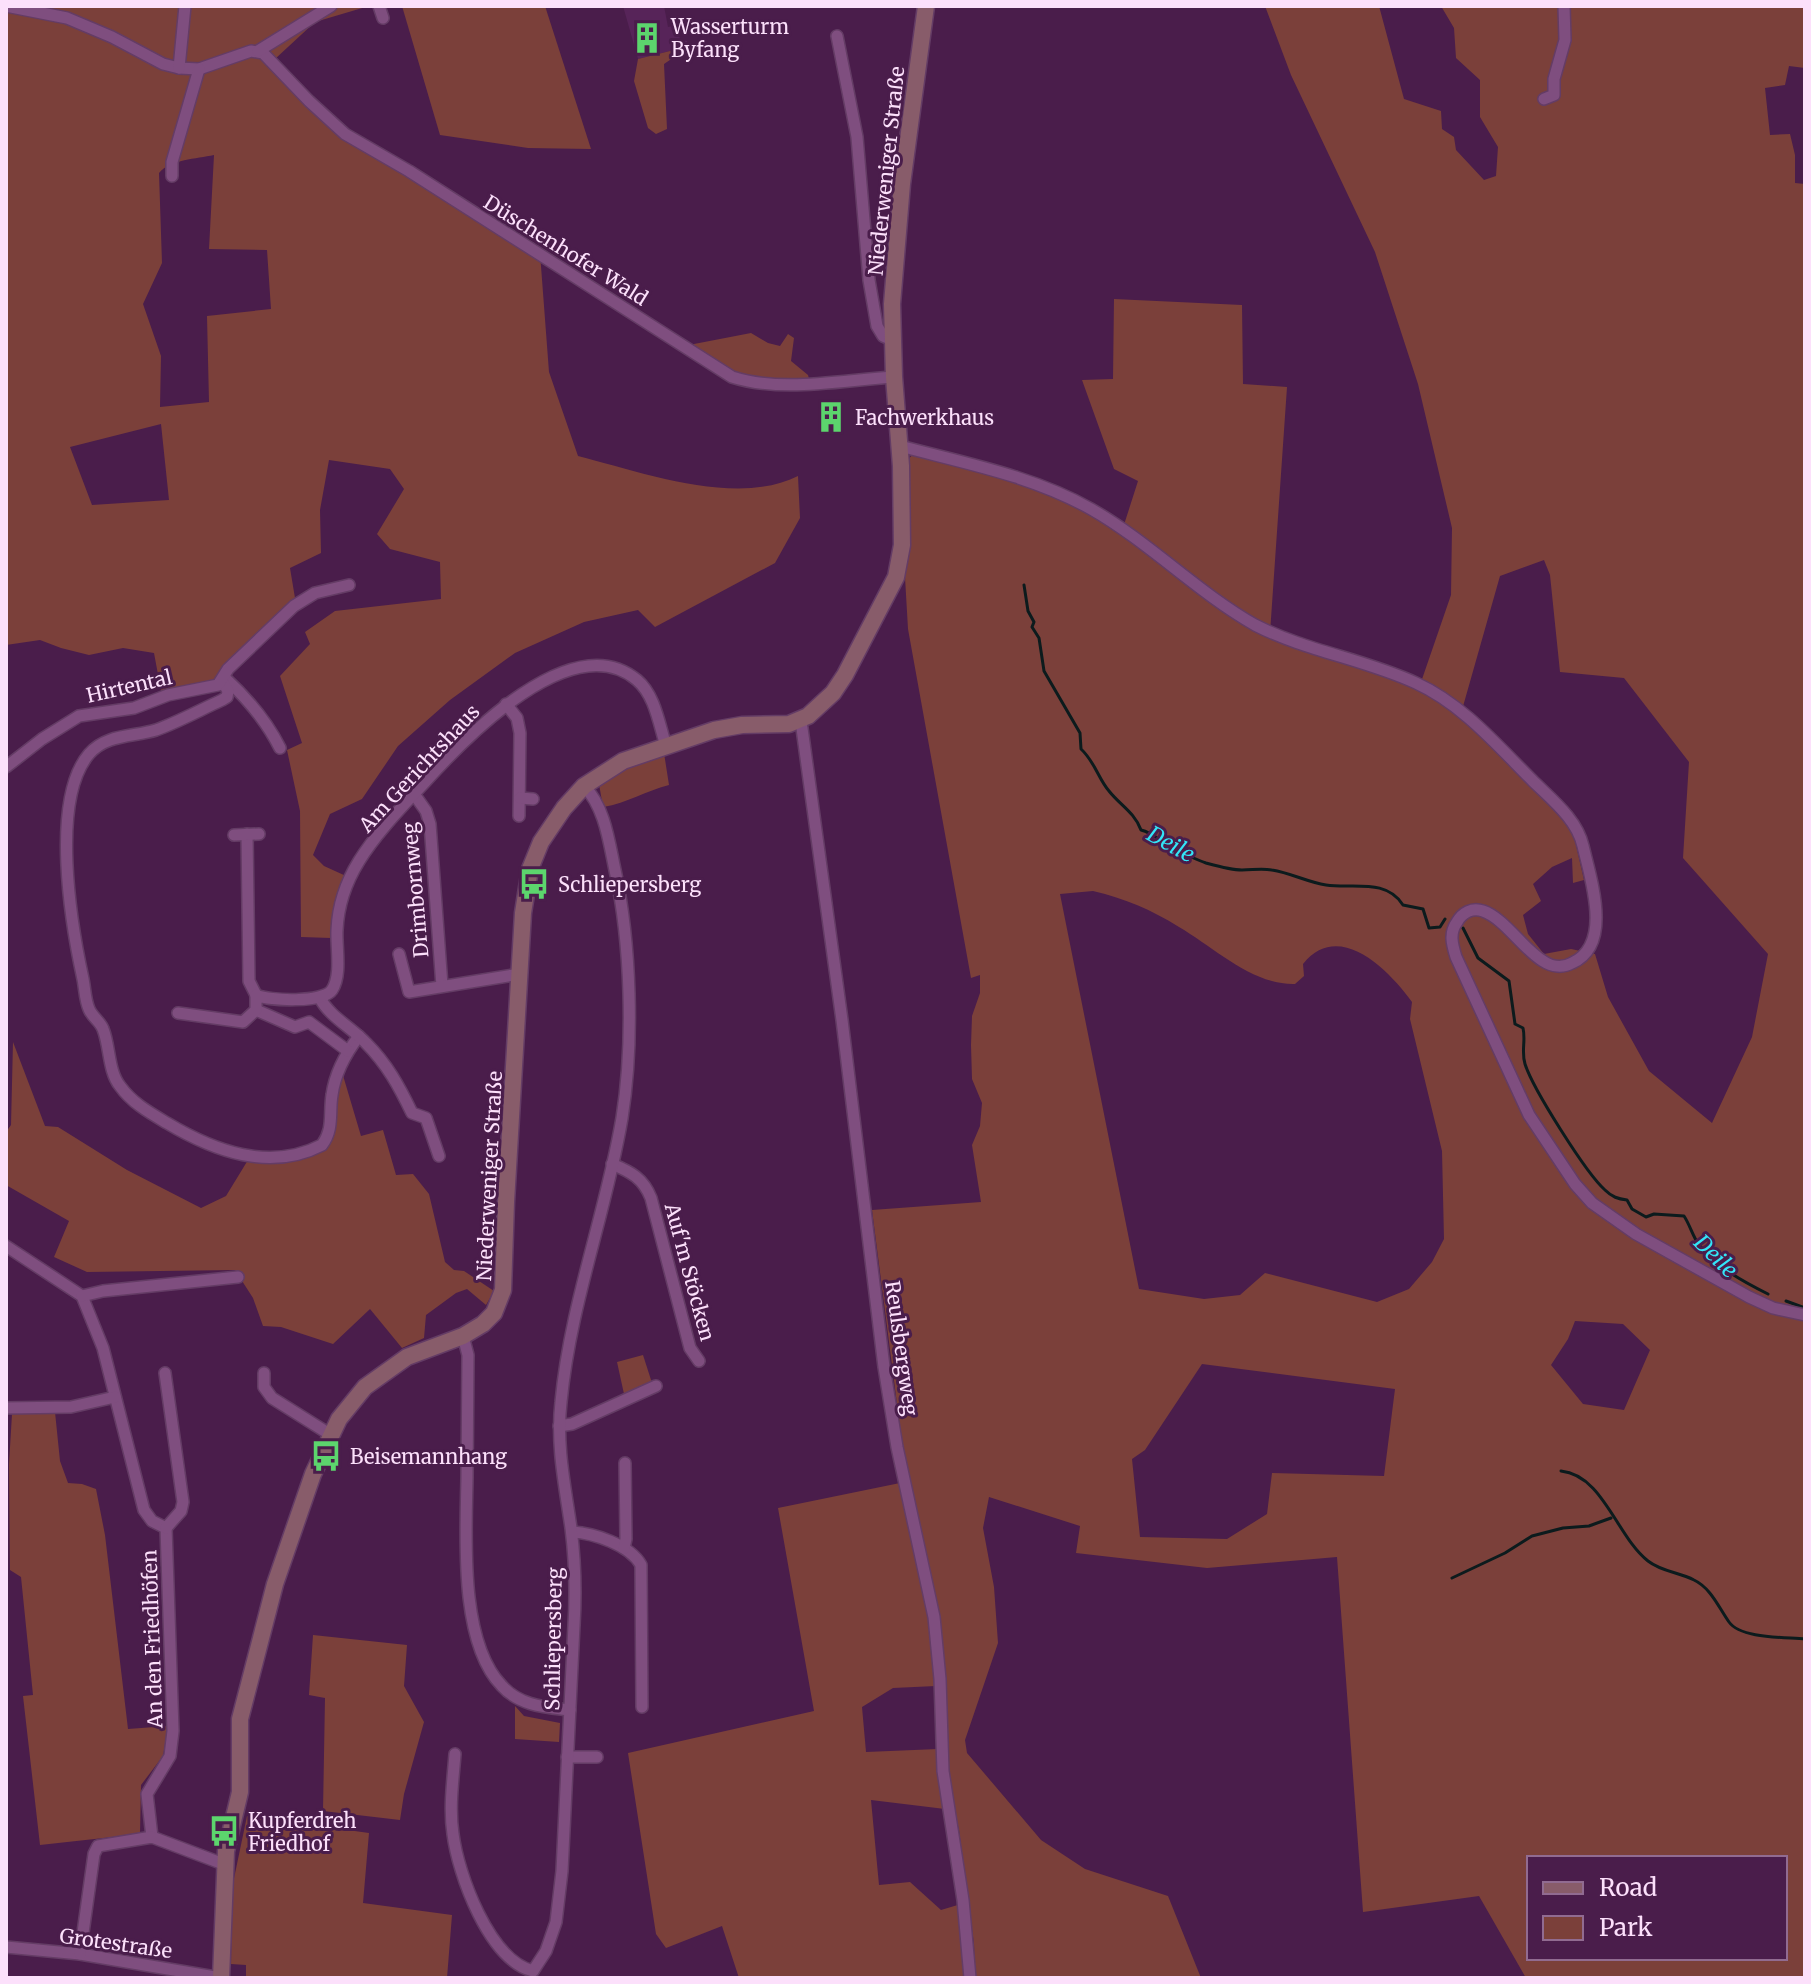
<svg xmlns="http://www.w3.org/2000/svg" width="1811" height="1984" font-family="Merriweather,serif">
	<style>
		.built { fill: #572459 }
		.green { fill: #7b403a; fill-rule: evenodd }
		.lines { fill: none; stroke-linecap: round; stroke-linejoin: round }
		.stream { stroke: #0c1b1d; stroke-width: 3 }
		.street-casing { stroke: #643c65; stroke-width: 14 }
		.secondary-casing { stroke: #643c65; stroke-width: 19 }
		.street { stroke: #7f4e7f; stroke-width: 11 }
		.secondary { stroke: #885c6a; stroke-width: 16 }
		.labels { text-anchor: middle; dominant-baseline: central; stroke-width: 6; stroke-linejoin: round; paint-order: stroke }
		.poi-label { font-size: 20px; fill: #fce0fb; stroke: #4a1d4b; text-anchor: start }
		.street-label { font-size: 20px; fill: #fce0fb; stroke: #4a1d4b }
		.water-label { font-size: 22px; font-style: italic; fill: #33e5f8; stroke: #4a1d4b }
	</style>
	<rect width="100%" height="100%" fill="#4a1d4b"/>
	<polygon class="built" points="623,6 664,6 668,27 673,26 681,40 687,41 689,47 681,45 674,50 638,59"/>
	<g class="green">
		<path d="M6 6H369L315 22 275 59 326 117 540 253 549 372 578 456C641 472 737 507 798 476L800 518 775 563 655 627 638 610 584 622 515 653 450 700 398 746 362 799 330 814 313 855 324 866 346 876 335 905 331 938 301 937 300 811 287 750 302 743 280 676 310 644 305 632 335 611 441 599 440 562 390 549 377 534 404 489 390 469 329 460 320 510 321 553 290 568 296 604 221 681 162 696 154 653 123 648 89 655 61 648 40 640 6 645ZM214 155 209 249 267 250 271 309 207 316 209 402 160 407 161 356 143 304 162 263 159 173C171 159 196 159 214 155ZM161 424 169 500 92 505 70 447Z"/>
		<polygon points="402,6 545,6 591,149 528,148 440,135"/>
		<path d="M1265 6H1379L1404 99 1441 111 1442 129 1454 137 1456 150 1484 180 1496 176 1498 147 1480 117V80L1456 58 1454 28 1441 6H1805V68L1789 66 1785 85 1765 88 1770 135 1790 134 1795 155V183L1805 184V1978H1526L1479 1896 1363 1912 1337 1557 1207 1568 1076 1553 1080 1526 989 1497 983 1528 994 1587 998 1643 965 1740 967 1753 1041 1840 1085 1869 1168 1896 1201 1978H975L974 1944 959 1830 946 1778 941 1646 905 1466 872 1210 981 1202 972 1145 980 1126 982 1103 972 1079 971 1045 972 1016 980 993V975L971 978 908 629 904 560 906 462 913 454 1035 484 1122 531 1138 481 1114 469 1082 380 1113 379 1114 299 1242 305 1243 384 1287 387 1270 633 1420 685 1451 595 1452 528 1418 384 1375 252 1291 75ZM1544 560 1550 575 1560 672 1624 678 1689 762 1683 858 1768 954 1752 1037 1712 1123 1649 1071 1608 997 1595 954 1571 949 1544 954 1528 934 1523 915 1541 901 1533 884 1552 867 1572 858 1573 883 1584 880 1573 832 1533 787 1460 717 1500 576ZM1093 891C1126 899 1150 909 1179 927 1215 948 1252 985 1295 984L1304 976 1303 964C1339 919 1389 970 1412 1002L1410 1019 1442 1151 1444 1239 1432 1262 1409 1289 1377 1302 1265 1273 1240 1295 1204 1299 1139 1289 1060 894ZM1575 1321 1623 1324 1650 1350 1624 1410 1583 1404 1551 1365 1568 1339ZM1202 1364 1395 1389 1384 1476 1272 1473 1267 1514 1227 1539 1140 1537 1132 1459 1145 1450ZM1529 1858H1785V1958H1529Z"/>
		<polygon points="681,45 689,47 664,64 667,129 656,134 648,128 634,81 638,59 674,50"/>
		<polygon points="751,333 768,343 780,346 788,334 794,338 791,361 808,375 810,382 738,379 692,349 694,344"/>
		<path d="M664 753 669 785C645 791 628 803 603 807L599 784 606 776Z"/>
		<polygon points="13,1042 45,1126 58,1127 127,1170 201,1208 226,1196 248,1160 324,1147 342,1072 361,1136 383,1130 396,1175 413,1174 429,1194 445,1262 454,1270 464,1271 494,1291 486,1305 467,1289 456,1293 426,1315 424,1338 402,1348 370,1309 333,1344 281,1327 263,1326 253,1298 235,1270 87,1272 54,1257 69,1221 6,1185 6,1132 11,1125"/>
		<polygon points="643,1355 652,1383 624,1394 617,1362"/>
		<polygon points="55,1412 60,1461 68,1483 82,1484 96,1489 105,1535 128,1729 168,1726 163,1756 141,1785 140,1834 40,1845 23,1696 33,1695 21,1577 10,1570 9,1464 12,1414"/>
		<polygon points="900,1483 929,1614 936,1686 893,1688 862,1707 866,1752 938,1749 945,1809 871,1800 879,1885 910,1882 941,1910 961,1904 964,1978 739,1978 722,1926 666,1948 656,1934 628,1753 814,1711 778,1508"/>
		<polygon points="313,1635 407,1645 404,1686 424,1722 404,1794 400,1820 323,1811 325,1698 309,1695"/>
		<polygon points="515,1706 524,1716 560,1723 559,1742 515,1739"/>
		<polygon points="247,1816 369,1833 363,1903 452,1915 447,1978 246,1978 246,1965 231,1964 232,1888"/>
	</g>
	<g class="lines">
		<g class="stream">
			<path d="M1024 585 1028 611 1034 622 1032 627 1039 638 1044 671 1080 733 1081 749C1095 762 1098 778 1109 791 1120 805 1135 813 1141 830 1153 833 1157 839 1167 845 1172 849 1200 861 1206 863 1217 866 1231 870 1242 870 1253 870 1261 868 1272 870 1291 873 1307 882 1326 885 1353 889 1386 878 1403 905L1423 909 1429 928 1440 927 1445 919"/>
			<path d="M1463 928 1478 958 1509 981 1515 1024 1523 1028C1526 1041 1521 1051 1525 1064 1533 1089 1586 1173 1605 1190 1612 1197 1618 1199 1627 1200L1632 1209 1646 1217 1654 1214 1684 1216C1690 1225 1693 1237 1699 1245 1716 1267 1744 1282 1768 1294"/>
			<polyline points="1786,1301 1805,1308"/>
			<path d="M1561 1471C1603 1475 1617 1537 1648 1561 1662 1572 1679 1572 1694 1580 1711 1588 1719 1608 1729 1622 1741 1639 1786 1637 1805 1639"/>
			<polyline points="1452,1578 1505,1553 1532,1536 1563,1528 1589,1526 1611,1518"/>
		</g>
		<defs>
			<g id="street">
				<path d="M6 6 67 18 112 37 163 64 179 68 199 69 251 51 263 53 309 101 345 134 409 171 732 377C782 393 842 380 894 377"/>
				<polyline points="379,6 383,18"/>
				<polyline points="837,36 857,137 869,280 877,326 883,336 892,340"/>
				<polyline points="258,51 331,6"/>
				<polyline points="179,68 185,6"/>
				<polyline points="1544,99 1554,95 1554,79 1565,40 1564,6"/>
				<polyline points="172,176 172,162 199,69"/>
				<path d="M900 446C964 463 1033 476 1091 509 1149 542 1197 592 1255 625 1306 651 1364 659 1416 683 1462 704 1496 744 1532 780 1551 799 1577 819 1583 846 1591 880 1613 945 1572 963 1563 968 1552 967 1543 961 1523 949 1504 918 1483 911 1472 907 1462 913 1457 922 1449 933 1452 944 1456 957L1529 1115 1575 1184 1592 1203 1636 1234 1749 1297 1773 1308 1805 1315"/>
				<path d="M225 678C248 699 266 720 280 748"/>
				<path d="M222 681 228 691 227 697 222 700C200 710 178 722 156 730 133 737 106 734 89 754 50 800 71 924 83 979 85 989 85 1000 89 1009 92 1017 100 1021 103 1029 110 1046 108 1071 120 1086 132 1103 150 1113 167 1123 214 1151 270 1172 322 1145 334 1129 329 1113 332 1095 335 1073 346 1053 359 1036"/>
				<polyline points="506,704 517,718 520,733 519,816"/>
				<polyline points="801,721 842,1020 884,1367 897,1447 934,1617 940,1679 943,1771 963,1900 970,1978"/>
				<polyline points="6,767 42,739 79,716 134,708 168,695 218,685 228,669 294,606 315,593 349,585"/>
				<polyline points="414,794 426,811 430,824 442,986"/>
				<polyline points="520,798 533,799"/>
				<polyline points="247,834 249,981 256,995"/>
				<polyline points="234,835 259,834"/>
				<polyline points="399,954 409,992 520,974"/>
				<path d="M320 998C329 1016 352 1028 366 1043 387 1064 399 1086 412 1113L426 1118 439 1156"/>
				<polyline points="256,1010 295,1027 309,1022 348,1051"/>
				<path d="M178 1013 243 1022 256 1010V995C270 1001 323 1003 332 990 342 975 336 947 337 930 338 906 346 882 359 861 377 832 402 807 425 782 465 738 572 626 637 680 655 695 659 724 666 746"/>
				<path d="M612 1164C631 1172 643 1178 651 1198L690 1348 699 1361"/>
				<polyline points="6,1246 82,1296 103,1348 144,1510 152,1521 166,1528 173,1731 170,1756 147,1794 152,1837"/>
				<polyline points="82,1296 103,1291 238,1277"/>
				<path d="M463 1336 468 1355C468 1396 467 1437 467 1478 466 1536 459 1642 502 1686 520 1706 545 1707 570 1710"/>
				<polyline points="165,1373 183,1502 181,1511 166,1528"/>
				<polyline points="264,1373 264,1387 272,1398 331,1435"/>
				<polyline points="6,1408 71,1407 115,1397"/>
				<polyline points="559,1426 572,1424 656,1386"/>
				<path d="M572 1532C594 1533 630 1545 641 1565L642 1707"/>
				<polyline points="624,1548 626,1539 625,1463"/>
				<path d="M455 1754C453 1780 449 1808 453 1834 458 1874 489 1960 533 1971"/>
				<polyline points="567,1757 597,1757"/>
				<polyline points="6,1947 80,1954 221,1978"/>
				<polyline points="80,1954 94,1854 98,1846 152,1837 226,1865"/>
				<path d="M533 1971 546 1951 556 1922 562 1871 574 1625C576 1593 575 1560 571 1528 565 1486 556 1445 561 1402 570 1305 606 1213 622 1118 634 1043 631 944 615 870 609 842 605 807 584 786"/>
			</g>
			<polyline id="secondary" points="221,1978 226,1851 240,1792 240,1719 275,1584 313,1474 339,1419 365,1387 407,1357 463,1336 483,1324 494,1313 503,1290 506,1202 523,913 530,869 541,842 564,808 584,786 623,761 714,730 742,725 789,724 808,716 833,693 845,675 896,577 902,545 901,466 894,377 892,304 902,184 926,6"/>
		</defs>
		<use href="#street" class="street-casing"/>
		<use href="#secondary" class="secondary-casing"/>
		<use href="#street" class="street"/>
		<use href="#secondary" class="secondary"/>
	</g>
	<defs>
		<symbol id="building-bare" viewBox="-9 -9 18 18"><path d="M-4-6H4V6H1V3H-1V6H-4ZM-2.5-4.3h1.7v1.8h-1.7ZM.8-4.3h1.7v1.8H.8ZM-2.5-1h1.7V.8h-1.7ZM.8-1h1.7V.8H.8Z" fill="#5cd56d" stroke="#4a1d4b" stroke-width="2.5" paint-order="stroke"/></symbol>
		<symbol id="bus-bare" viewBox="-9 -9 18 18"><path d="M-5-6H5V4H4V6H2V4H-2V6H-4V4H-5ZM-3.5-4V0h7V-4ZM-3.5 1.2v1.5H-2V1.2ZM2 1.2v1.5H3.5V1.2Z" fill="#5cd56d" stroke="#4a1d4b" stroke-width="2.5" paint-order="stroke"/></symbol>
	</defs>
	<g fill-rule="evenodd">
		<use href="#building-bare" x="625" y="16" width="44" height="44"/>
		<use href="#building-bare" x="809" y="395" width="44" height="44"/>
		<use href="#bus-bare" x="512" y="862" width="44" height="44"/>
		<use href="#bus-bare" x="304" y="1434" width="44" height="44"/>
		<use href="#bus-bare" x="202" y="1809" width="44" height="44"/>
	</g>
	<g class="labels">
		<g class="poi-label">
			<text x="671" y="26">Wasserturm<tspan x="671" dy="23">Byfang</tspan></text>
			<text x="855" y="417">Fachwerkhaus</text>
			<text x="558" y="884">Schliepersberg</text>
			<text x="350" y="1456">Beisemannhang</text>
			<text x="248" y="1820">Kupferdreh<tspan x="248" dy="23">Friedhof</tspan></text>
		</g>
		<g class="street-label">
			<text transform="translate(886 171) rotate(-84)">Niederweniger Straße</text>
			<text transform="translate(566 250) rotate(32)">Düschenhofer Wald</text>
			<text transform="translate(129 686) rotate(-13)">Hirtental</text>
			<text transform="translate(419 768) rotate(-47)">Am Gerichtshaus</text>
			<text transform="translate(415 890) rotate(-95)">Drimbornweg</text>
			<text transform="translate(489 1176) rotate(-87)">Niederweniger Straße</text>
			<text transform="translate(690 1272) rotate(75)">Auf'm Stöcken</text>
			<text transform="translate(902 1348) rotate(82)">Reulsbergweg</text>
			<text transform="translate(152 1639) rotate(-92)">An den Friedhöfen</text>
			<text transform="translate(553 1639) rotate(-89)">Schliepersberg</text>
			<text transform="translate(116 1943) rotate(8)">Grotestraße</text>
		</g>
		<g class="water-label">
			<text transform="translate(1171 844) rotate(29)">Deile</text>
			<text transform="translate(1716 1256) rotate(45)">Deile</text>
		</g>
	</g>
	<rect width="1811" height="1984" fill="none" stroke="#fce0fb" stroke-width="16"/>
	<rect x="1527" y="1856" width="260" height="104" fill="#4a1d4b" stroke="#916b91" stroke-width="2"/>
	<rect x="1543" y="1882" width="40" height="12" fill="#885c6a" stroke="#916b91" stroke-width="2"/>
	<text x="1599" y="1896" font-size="24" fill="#fce0fb">Road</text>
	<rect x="1543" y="1916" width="40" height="24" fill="#7b403a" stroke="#916b91" stroke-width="2"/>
	<text x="1599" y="1936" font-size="24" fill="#fce0fb">Park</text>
</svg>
